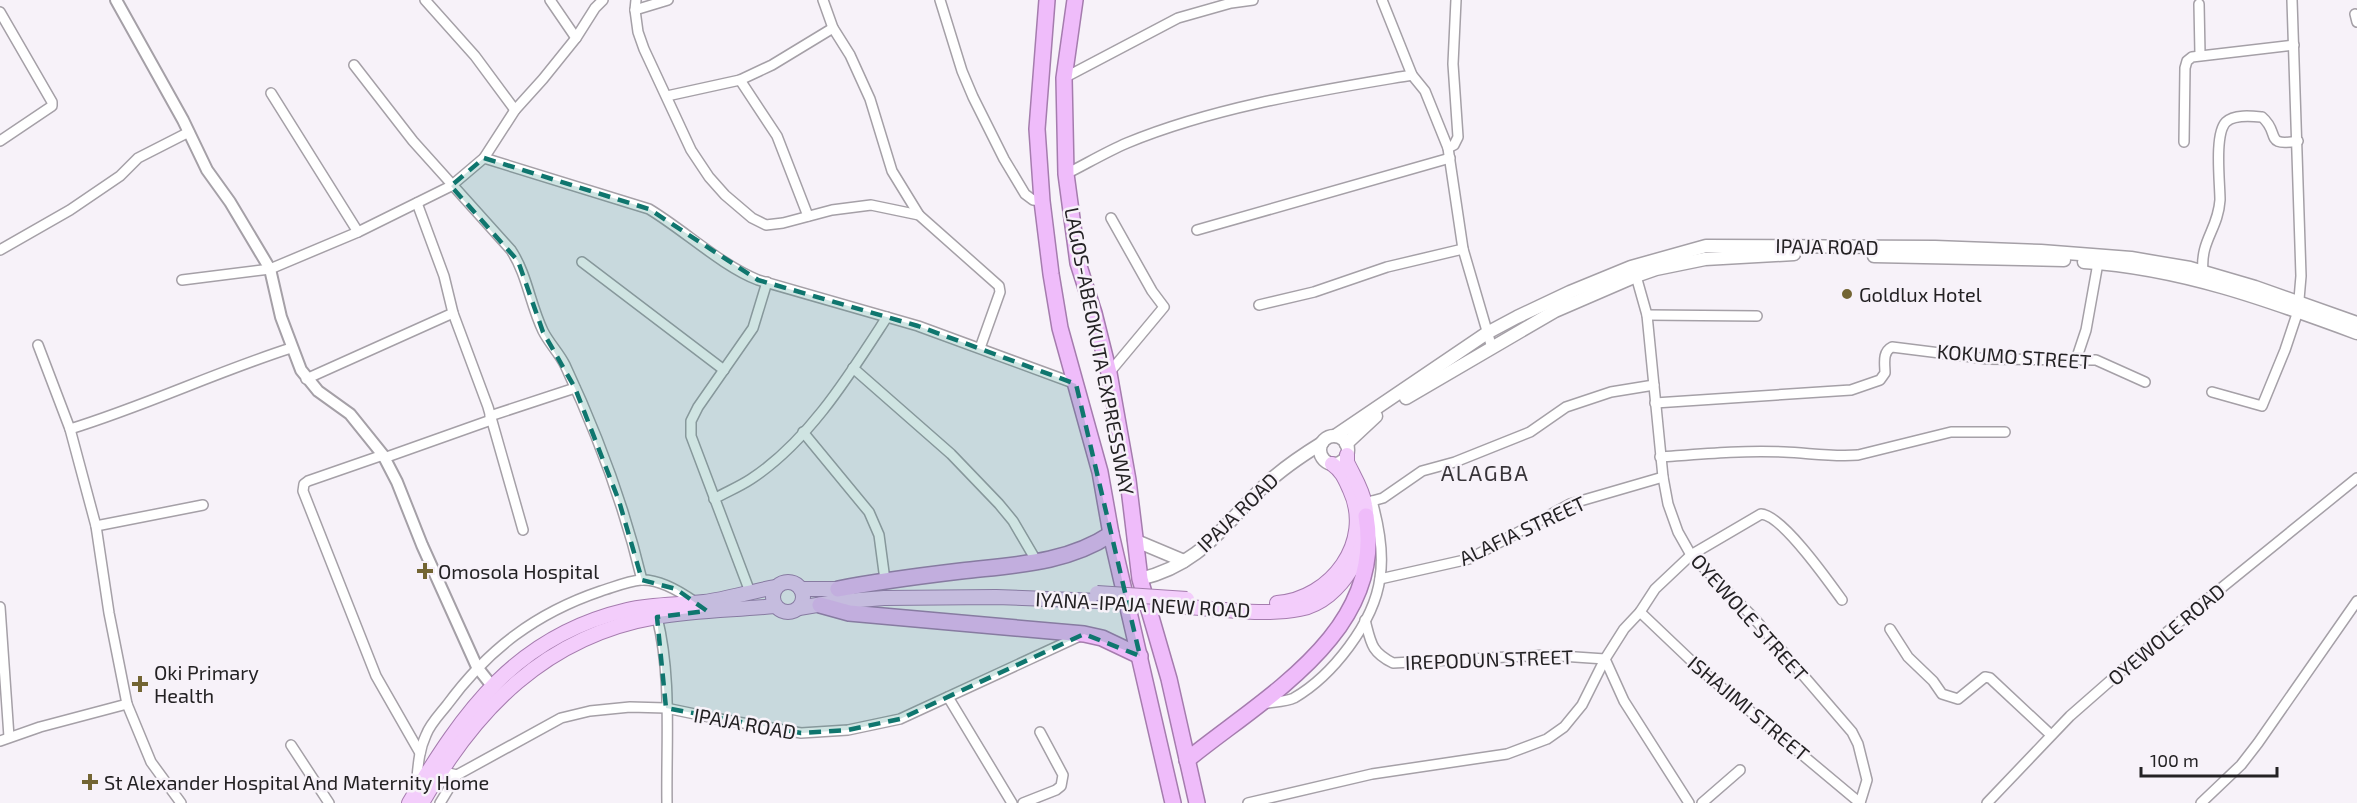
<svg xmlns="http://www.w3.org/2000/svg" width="2357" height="803" font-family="'Exo 2',sans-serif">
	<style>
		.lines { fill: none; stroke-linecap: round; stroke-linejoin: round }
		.minor-casing { stroke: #a5a0a7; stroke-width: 12 }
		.tertiary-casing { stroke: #a5a0a7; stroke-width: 14 }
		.secondary-casing { stroke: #a5a0a7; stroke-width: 15 }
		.primary-casing { stroke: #a57cae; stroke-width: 16 }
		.trunk-casing { stroke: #a57cae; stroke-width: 18 }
		.minor { stroke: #fff; stroke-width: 9 }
		.tertiary { stroke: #fff; stroke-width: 10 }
		.secondary { stroke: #fff; stroke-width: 12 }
		.primary { stroke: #f3cdfb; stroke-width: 14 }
		.trunk { stroke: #efbcfa; stroke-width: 15 }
		.primary-bridge-casing { stroke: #a57cae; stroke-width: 16; stroke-linecap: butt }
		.primary-bridge { stroke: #f3cdfb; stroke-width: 14 }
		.marked { fill: #0f766e; fill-opacity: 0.2; stroke: #0f766e; stroke-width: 4.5; stroke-dasharray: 12 8; stroke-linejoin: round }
		.poi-dot { fill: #736533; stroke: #f7f2f9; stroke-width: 2 }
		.labels { text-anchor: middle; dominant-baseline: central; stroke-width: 5; stroke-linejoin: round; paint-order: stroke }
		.street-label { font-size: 20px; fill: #242224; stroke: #f7f2f9 }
		.poi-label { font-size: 20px; fill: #242224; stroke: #f7f2f9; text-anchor: start }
		.quarter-label { font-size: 22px; letter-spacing: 1.5px; fill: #383439; stroke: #f7f2f9 }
	</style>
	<rect width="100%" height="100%" fill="#f7f2f9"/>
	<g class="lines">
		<defs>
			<g id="minor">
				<polyline points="425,0 475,56 515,110"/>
				<polyline points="550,0 576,38"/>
				<polyline points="636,0 635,10 638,32 644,49 691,150 709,177 725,195 752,218 766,225 783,223 832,210 871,205 919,215 999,286 1000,292 980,348"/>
				<polyline points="823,0 833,28 850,55 870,99 892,171 919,215"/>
				<polyline points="940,0 962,71 973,97 1004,159 1025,194 1033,200 1042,201"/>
				<polyline points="1382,0 1412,75 1425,91 1448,148 1463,249 1492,348"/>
				<polyline points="2199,4 2200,54"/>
				<polyline points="635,10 668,0"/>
				<polyline points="0,12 52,102 52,106 0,141"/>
				<polyline points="2355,14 2357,22"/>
				<path d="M354 65 413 141 511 250C527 274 530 304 543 331 549 343 559 353 565 365 596 431 625 509 642 580"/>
				<polyline points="1064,78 1178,18 1231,3 1253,0"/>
				<polyline points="740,80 777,136 808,216"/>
				<polyline points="271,93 358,232"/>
				<polyline points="667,96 740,80 772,65 833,28"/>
				<polyline points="2184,142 2185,68 2187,61 2192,57 2294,45"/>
				<polyline points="1448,148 1454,145 1458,137 1453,64 1456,0"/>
				<polyline points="484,158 515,110 543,79 576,38 595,8 603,0"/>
				<path d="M1066 174C1086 164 1106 152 1127 143 1217 106 1317 91 1412 75"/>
				<polyline points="417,203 444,276 453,313 488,407 523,530"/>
				<polyline points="1197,230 1450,158"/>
				<polyline points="0,250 70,210 120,176 138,158 189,132"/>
				<polyline points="582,262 724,370"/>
				<path d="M2203 272C2200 240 2218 230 2220 200 2220 183 2214 134 2226 122 2234 114 2252 116 2262 117 2281 133 2263 147 2298 141"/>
				<polyline points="1636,276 1647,315 1663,477 1668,504 1678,532 1691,555 1753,617 1852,732 1858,744 1867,780 1860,803"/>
				<path d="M182 280 270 269 358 232 451 186 484 158 649 209C684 230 722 266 758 280L918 326 1076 384"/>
				<polyline points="1259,305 1314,292 1387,267 1463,249"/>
				<polyline points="1647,315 1757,316"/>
				<polyline points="38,345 70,429 96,526 109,613 127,704 151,762 181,803"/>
				<polyline points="2076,360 2086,330 2098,263"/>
				<polyline points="853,368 951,454 999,504 1013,521 1037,562"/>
				<polyline points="1109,373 1164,307 1152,291 1111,218"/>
				<polyline points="306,379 453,313"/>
				<polyline points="2212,392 2262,406 2285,350 2298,311 2301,276 2292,0"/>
				<path d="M1655 403 1851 390 1880 380 1885 373C1885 364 1882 352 1892 347L1988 359 2096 360 2145 382"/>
				<polyline points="490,416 575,388"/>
				<path d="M70 429C145 406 216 372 291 348"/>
				<polyline points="803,432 869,512 879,535 885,580"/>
				<polyline points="383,455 308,481 304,484 303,491 376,676 420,753"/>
				<path d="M1660 457C1701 454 1743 450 1784 452 1809 453 1832 457 1858 455L1951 432H2005"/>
				<polyline points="384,458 491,420"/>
				<path d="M714 499C726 492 739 487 751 479 809 441 850 374 887 317"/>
				<polyline points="1365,503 1383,498 1422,471 1455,462 1530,432 1566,407 1611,392 1654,385"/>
				<polyline points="96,526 203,505"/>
				<polyline points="1380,579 1469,559 1570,504 1663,477"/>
				<polyline points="750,592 691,436 691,421 698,407 753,328 767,282"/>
				<polyline points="0,607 9,737"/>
				<polyline points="1640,612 1702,671 1860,803"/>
				<path d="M657 617C672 677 666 741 667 803"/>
				<path d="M1365 620C1371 643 1371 652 1393 663L1546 655 1605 659 1624 701 1689 803"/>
				<polyline points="1890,629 1908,657 1933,681 1942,694 1958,699 1985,677 1990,678 2051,735"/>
				<polyline points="948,697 1012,803"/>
				<path d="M1262 704C1272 702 1286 702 1294 698 1332 676 1374 623 1380 578 1384 553 1379 526 1372 501"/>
				<polyline points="0,741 40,727 127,704"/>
				<polyline points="291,745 329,803"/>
				<polyline points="440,771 457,775 561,718 590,711 630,707 666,708 714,718 801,733 848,730 900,719 1082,635"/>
				<path d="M416 788C418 770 418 752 426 735 430 724 440 714 447 705 488 649 536 613 601 591 614 587 628 581 641 580 659 579 681 592 695 602"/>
				<polyline points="440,803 457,775"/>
				<polyline points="1023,803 1056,790 1061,786 1063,775 1040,732"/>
				<path d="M1248 803 1372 774 1507 754 1547 739 1564 727 1582 705 1605 659 1624 629 1640 612 1655 589 1691 555 1761 514C1782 515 1829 582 1842 600"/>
				<polyline points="1702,803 1740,770"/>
				<polyline points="1987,803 2070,716 2151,645 2357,478"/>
				<polyline points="2201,803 2241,765 2258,743 2357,601"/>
			</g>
			<polyline id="tertiary" points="116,0 183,120 207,170 230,202 270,269 281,317 301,370 318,391 350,414 383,455 397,482 422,545 477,667 492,686"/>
			<g id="secondary">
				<polyline points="1874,256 2064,260"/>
				<path d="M2084 262C2180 268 2268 300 2357 333"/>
				<polyline points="1406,398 1555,311 1636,276 1656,269 1705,259 1794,254"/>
				<circle cx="1334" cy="450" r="14"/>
				<polyline points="1335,436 1487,333 1517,317 1570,292 1631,267 1706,246 1935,247 2041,251 2131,258 2190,268 2255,287 2357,323"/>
				<polyline points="1346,444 1376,416"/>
				<polyline points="1134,540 1184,561"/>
				<path d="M1140 579C1200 565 1222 527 1263 487 1281 469 1301 456 1322 443"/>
			</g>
			<g id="primary">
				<circle cx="788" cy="597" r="15"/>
				<polyline points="801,589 849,589"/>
				<path d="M1277 603C1331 599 1374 542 1350 490 1345 479 1342 471 1332 464"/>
				<path d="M1185 607C1223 609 1264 616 1300 609 1342 601 1373 545 1365 505 1363 490 1353 475 1347 462V455"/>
				<polyline points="799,608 835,602 884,598 996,597 1099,601"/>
				<path d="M409 803C464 711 516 636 627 610 653 604 678 605 704 602 728 599 752 591 776 587"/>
				<path d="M422 803C475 709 546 636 656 617 696 610 735 610 775 606"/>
			</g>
			<g id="trunk">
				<polyline points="1047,0 1037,129 1042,201 1051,274 1060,328 1100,472 1111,534 1173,803"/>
				<polyline points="1075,0 1064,78 1066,174 1078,263 1094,313 1109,373 1128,480 1140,579 1169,679 1197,803"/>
				<path d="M838 589C879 581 919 576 961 571 1012 565 1066 564 1111 534"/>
				<polyline points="820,605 849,613 1084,634 1102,638 1140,656"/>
				<path d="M1187 760C1263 698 1386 632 1366 516"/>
			</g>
		</defs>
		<use href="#minor" class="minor-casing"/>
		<use href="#tertiary" class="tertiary-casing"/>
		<use href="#secondary" class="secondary-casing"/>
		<use href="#primary" class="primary-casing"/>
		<use href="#trunk" class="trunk-casing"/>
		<use href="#minor" class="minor"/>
		<use href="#tertiary" class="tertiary"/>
		<use href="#secondary" class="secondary"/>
		<use href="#primary" class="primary"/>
		<use href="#trunk" class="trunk"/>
		<defs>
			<polyline id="primary-bridge" points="1097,593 1187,599"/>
		</defs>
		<use href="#primary-bridge" class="primary-bridge-casing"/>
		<use href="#primary-bridge" class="primary-bridge"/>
	</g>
	<path class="marked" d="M484 158 649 209 758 280 918 326 1076 384 1140 656 1084 634 900 719 848 730 801 733 666 708 657 617 707 611 676 589 642 580 619 501 575 388 543 332 518 261 451 186Z"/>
	<g class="poi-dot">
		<circle cx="1847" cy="294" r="6"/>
		<path d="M422 562h6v6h6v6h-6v6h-6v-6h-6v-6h6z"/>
		<path d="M137 675h6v6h6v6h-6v6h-6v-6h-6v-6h6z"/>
		<path d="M87 773h6v6h6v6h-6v6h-6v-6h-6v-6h6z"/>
	</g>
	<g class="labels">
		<g class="street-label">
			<text transform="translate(1827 246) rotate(1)">IPAJA ROAD</text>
			<text transform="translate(1100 351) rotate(79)">LAGOS-ABEOKUTA EXPRESSWAY</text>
			<text transform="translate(2014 356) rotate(4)">KOKUMO STREET</text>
			<text transform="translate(1237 512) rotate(-44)">IPAJA ROAD</text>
			<text transform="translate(1522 530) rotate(-25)">ALAFIA STREET</text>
			<text transform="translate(1143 604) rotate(3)">IYANA-IPAJA NEW ROAD</text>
			<text transform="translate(1750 617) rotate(48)">OYEWOLE STREET</text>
			<text transform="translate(2166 634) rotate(-40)">OYEWOLE ROAD</text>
			<text transform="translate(1489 659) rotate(-2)">IREPODUN STREET</text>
			<text transform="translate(1749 708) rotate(40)">ISHAJIMI STREET</text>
			<text transform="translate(745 723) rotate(10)">IPAJA ROAD</text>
		</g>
		<g class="poi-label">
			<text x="1859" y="294">Goldlux Hotel</text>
			<text x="438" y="571">Omosola Hospital</text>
			<text x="154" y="672">Oki Primary<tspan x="154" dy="23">Health</tspan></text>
			<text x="104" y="782">St Alexander Hospital And Maternity Home</text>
		</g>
		<g class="quarter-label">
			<text x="1485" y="472">ALAGBA</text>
		</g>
	</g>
	<path d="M2141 767v9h136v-9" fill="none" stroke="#242224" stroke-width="3"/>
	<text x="2150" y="767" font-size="18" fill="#242224" stroke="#f7f2f9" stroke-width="4.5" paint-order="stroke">100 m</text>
</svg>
